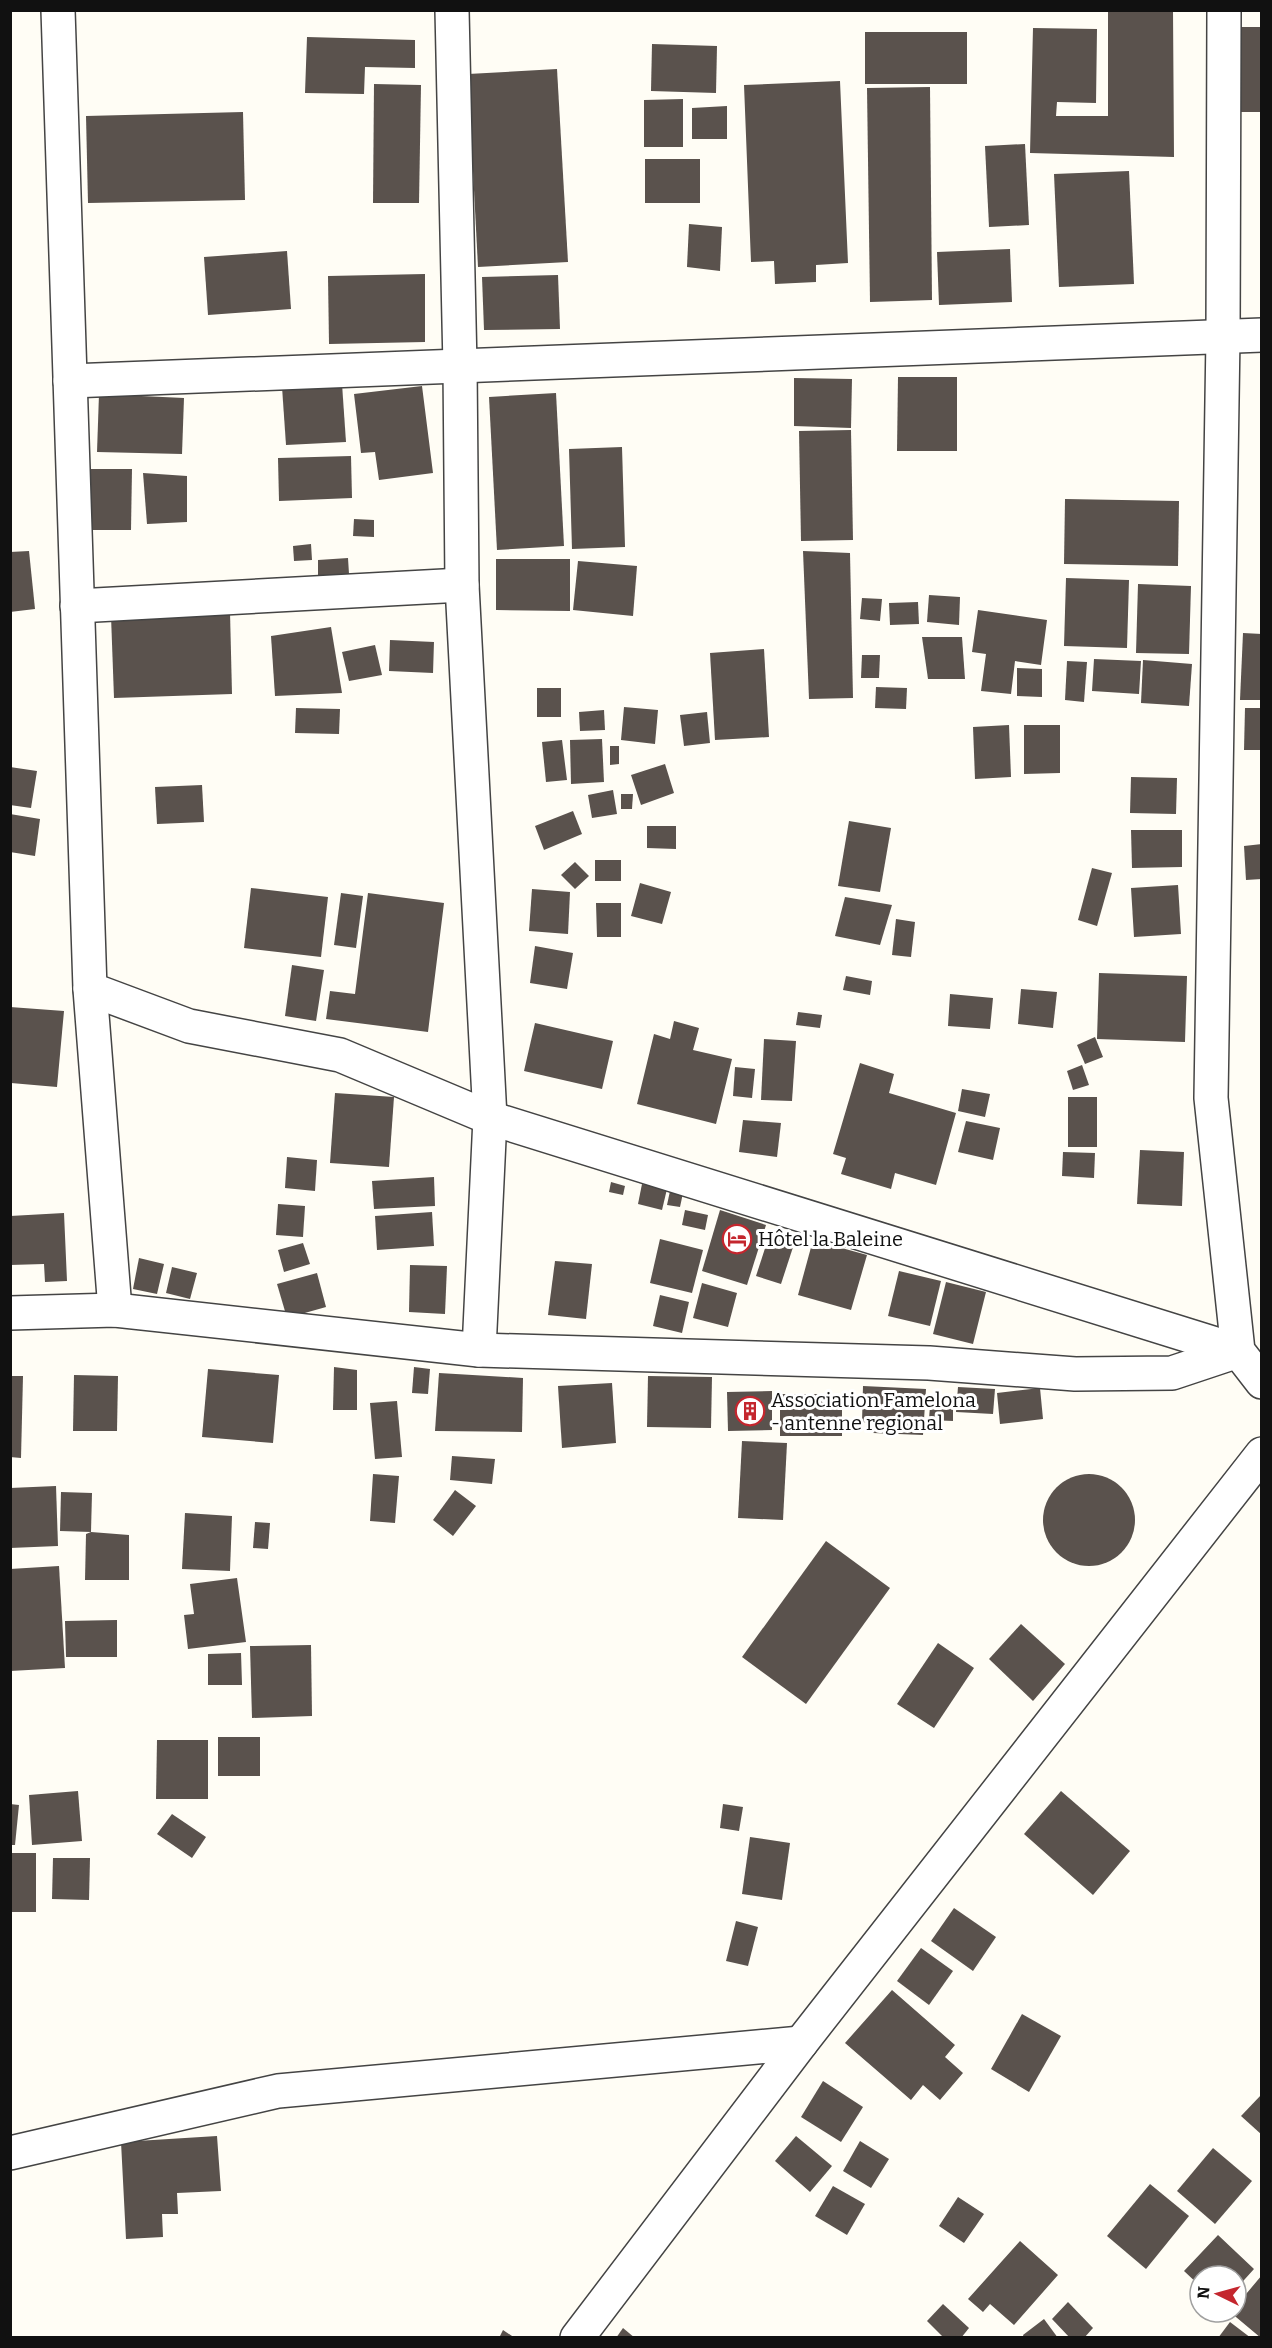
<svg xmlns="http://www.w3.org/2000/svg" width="1272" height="2348" font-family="Bitter,serif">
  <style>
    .building { fill: #5a524d }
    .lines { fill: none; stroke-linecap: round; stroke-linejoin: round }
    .minor-casing { stroke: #444; stroke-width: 36 }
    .minor { stroke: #fff; stroke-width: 33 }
    .labels { text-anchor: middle; stroke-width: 6; stroke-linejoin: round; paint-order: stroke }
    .poi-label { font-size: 20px; fill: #111; stroke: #fff; text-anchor: start }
  </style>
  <rect width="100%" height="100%" fill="#fffdf5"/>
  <g class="building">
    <polygon points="1108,10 1173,10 1174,157 1030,153 1033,28 1097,29 1096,103 1057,102 1056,116 1108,116"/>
    <polygon points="1232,27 1262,27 1262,112 1233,112"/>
    <rect x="865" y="32" width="102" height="52"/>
    <polygon points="307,37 415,40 415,68 365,67 364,94 305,93"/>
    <polygon points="652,44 717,46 716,93 651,91"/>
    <polygon points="557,69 568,262 478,267 468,74"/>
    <polygon points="840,81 848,263 816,265 816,282 775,284 774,261 751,262 744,85"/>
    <polygon points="374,84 421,85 419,203 373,203"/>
    <polygon points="930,87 932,300 870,302 867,88"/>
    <polygon points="683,99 683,147 644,147 644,100"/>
    <polygon points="727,106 727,139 692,139 692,108"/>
    <polygon points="243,112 245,200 88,203 86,116"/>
    <polygon points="1025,144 1029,225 989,227 985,146"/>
    <rect x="645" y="159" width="55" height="44"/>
    <polygon points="1129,171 1134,284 1059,287 1054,174"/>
    <polygon points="689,224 722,227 720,271 687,267"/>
    <polygon points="1010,249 1012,302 939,305 937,252"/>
    <polygon points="287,251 291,309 208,315 204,257"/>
    <polygon points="425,274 425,342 329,344 328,276"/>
    <polygon points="558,275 560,329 484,330 482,277"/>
    <polygon points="898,377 957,377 957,451 897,451"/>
    <polygon points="794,378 852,379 851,428 794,426"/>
    <polygon points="342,384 346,442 286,445 282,387"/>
    <polygon points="422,386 433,473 379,480 375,452 361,453 354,394"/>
    <polygon points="556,393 564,546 497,550 489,397"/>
    <polygon points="99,394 184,398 182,454 97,452"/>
    <polygon points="851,430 853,540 801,541 799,431"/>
    <polygon points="622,447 625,547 572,549 569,449"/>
    <polygon points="351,456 352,498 279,501 278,458"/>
    <polygon points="87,469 132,469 131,530 86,530"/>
    <polygon points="143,473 187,476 187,522 147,524"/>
    <polygon points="1065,499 1179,501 1178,566 1064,564"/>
    <polygon points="354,519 374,520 374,537 353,536"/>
    <polygon points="311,544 312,560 294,561 293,546"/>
    <polygon points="29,551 35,609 10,612 10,552"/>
    <polygon points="803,551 850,553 853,698 809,699"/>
    <polygon points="348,558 349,574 318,576 318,560"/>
    <polygon points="496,559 570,559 570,611 496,610"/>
    <polygon points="578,561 637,566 633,616 573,610"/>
    <polygon points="1066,578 1129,580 1127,648 1064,646"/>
    <polygon points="1138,584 1191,586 1189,654 1136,653"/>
    <polygon points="929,595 960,597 959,625 927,622"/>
    <polygon points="862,598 882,599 880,621 860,619"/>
    <polygon points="918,602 919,624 890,625 889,603"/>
    <polygon points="978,610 1047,620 1041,665 1015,661 1011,694 981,691 986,654 972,652"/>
    <polygon points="230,612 232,694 114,698 111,616"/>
    <polygon points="331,627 342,693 275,696 271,636"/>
    <polygon points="1243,633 1262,634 1262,700 1240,700"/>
    <polygon points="922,637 962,637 965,679 928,679"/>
    <polygon points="390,640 434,642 433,673 389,671"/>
    <polygon points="375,645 382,675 349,681 342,652"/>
    <polygon points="764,649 769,737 715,740 710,653"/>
    <polygon points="862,655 880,655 879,678 861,678"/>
    <polygon points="1094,659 1141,661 1139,694 1092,691"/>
    <polygon points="1143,660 1192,664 1189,706 1141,703"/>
    <polygon points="1067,661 1087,662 1084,702 1065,700"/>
    <polygon points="1017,668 1042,669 1042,697 1017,696"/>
    <polygon points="876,687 907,688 906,709 875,708"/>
    <rect x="537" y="688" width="24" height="29"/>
    <polygon points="624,707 658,710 655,744 621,740"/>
    <polygon points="296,708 340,709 339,734 295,733"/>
    <polygon points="1245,708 1262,708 1262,750 1244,750"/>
    <polygon points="604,710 605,730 580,731 579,712"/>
    <polygon points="707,712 710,743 684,746 680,715"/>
    <polygon points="1009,725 1011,777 975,779 973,727"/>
    <polygon points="1024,725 1060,725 1060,773 1024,774"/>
    <polygon points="602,739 604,782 571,784 570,740"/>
    <polygon points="562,740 567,780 546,782 542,742"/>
    <polygon points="610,746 619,746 619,764 610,765"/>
    <polygon points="665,764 674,793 641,805 631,775"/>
    <polygon points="10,767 37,771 31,808 10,805"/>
    <polygon points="1131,777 1177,778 1176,814 1130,813"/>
    <polygon points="202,785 204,822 157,824 155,787"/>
    <polygon points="613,790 617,814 592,818 588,795"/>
    <polygon points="621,794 633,794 632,809 621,809"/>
    <polygon points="573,811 582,834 544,850 535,826"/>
    <polygon points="10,814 40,819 35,856 10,852"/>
    <polygon points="849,821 891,828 880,892 838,886"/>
    <polygon points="647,826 676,826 676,849 647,848"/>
    <polygon points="1131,830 1182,830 1182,867 1132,868"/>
    <polygon points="1262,844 1262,879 1246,880 1244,846"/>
    <rect x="595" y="860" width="26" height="21"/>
    <polygon points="575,862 589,876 575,889 561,875"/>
    <polygon points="1092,868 1112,873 1097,926 1078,920"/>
    <polygon points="640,883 671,892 662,924 631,916"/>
    <polygon points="1178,885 1181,934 1134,937 1131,888"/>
    <polygon points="251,888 328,897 321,957 244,948"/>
    <polygon points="532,889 570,892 568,934 529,931"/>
    <polygon points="341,893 363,896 356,948 334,945"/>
    <polygon points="368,893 444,903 428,1032 326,1019 330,991 355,994"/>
    <polygon points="845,897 892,905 880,945 835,936"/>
    <polygon points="596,903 621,903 621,937 597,937"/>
    <polygon points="896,919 915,922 911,957 892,955"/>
    <polygon points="535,946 573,953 567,989 530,983"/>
    <polygon points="292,965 324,970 316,1021 285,1016"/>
    <polygon points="1099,973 1187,976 1185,1042 1097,1039"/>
    <polygon points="846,976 872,981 870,995 843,990"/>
    <polygon points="1021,989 1057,992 1053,1028 1018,1024"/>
    <polygon points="950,994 993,998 990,1029 948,1026"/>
    <polygon points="10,1007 64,1011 57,1087 11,1083"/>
    <polygon points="798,1012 822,1015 820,1028 796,1025"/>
    <polygon points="674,1021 699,1028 693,1050 732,1059 716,1124 637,1104 654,1034 670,1039"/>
    <polygon points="535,1023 613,1041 602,1089 524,1071"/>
    <polygon points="1095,1037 1103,1057 1085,1064 1077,1045"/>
    <polygon points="764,1039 796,1041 792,1101 761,1100"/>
    <polygon points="860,1063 894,1074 889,1093 956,1113 936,1185 895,1173 891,1189 841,1174 846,1158 833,1154"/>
    <polygon points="1082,1065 1089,1085 1073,1090 1067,1071"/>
    <polygon points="735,1067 755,1069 752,1098 733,1096"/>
    <polygon points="962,1089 990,1094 985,1117 958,1111"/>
    <polygon points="335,1093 394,1097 389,1167 330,1163"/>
    <rect x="1068" y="1097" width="29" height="50"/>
    <polygon points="743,1120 781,1123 777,1157 739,1152"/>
    <polygon points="966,1121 1000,1128 993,1160 958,1152"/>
    <polygon points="1140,1150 1184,1152 1182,1206 1137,1204"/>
    <polygon points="1063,1152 1095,1153 1094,1178 1062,1176"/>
    <polygon points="287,1157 317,1160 315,1191 285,1188"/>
    <polygon points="434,1177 435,1206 374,1209 372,1181"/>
    <polygon points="611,1182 625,1186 623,1195 609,1192"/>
    <polygon points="642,1184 667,1189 662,1210 638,1204"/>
    <polygon points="670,1191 683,1193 680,1207 667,1205"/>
    <polygon points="278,1204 305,1206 303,1237 276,1235"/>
    <polygon points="685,1210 708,1215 705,1230 682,1225"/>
    <polygon points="720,1210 766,1225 747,1285 702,1271"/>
    <polygon points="432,1212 434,1246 377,1250 375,1216"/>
    <polygon points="64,1213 67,1281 45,1282 44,1264 10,1265 10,1216"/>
    <polygon points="771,1230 796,1238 781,1284 756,1276"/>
    <polygon points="660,1239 703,1250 692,1293 650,1283"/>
    <polygon points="813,1240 867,1255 851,1310 798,1295"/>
    <polygon points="303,1243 310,1264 284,1272 278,1250"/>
    <polygon points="139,1258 164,1264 157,1294 133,1289"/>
    <polygon points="555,1261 592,1264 586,1319 548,1315"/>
    <polygon points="410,1265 447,1266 445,1314 409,1312"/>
    <polygon points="172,1267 197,1273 190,1299 166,1293"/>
    <polygon points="899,1271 941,1281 930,1326 888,1316"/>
    <polygon points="317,1273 326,1307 287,1318 277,1284"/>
    <polygon points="946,1282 986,1292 973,1344 933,1334"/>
    <polygon points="702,1283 737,1293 728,1327 693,1318"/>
    <polygon points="660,1295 689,1302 682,1333 653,1326"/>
    <polygon points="334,1367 357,1370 357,1410 333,1410"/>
    <polygon points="414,1367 430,1369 428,1394 412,1393"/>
    <polygon points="208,1369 279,1375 273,1443 202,1437"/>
    <polygon points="439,1373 523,1378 522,1432 435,1431"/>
    <polygon points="74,1375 118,1376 117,1431 73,1431"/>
    <polygon points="10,1376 23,1376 21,1458 10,1457"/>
    <polygon points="648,1376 712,1377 711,1428 647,1427"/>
    <polygon points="612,1383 616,1443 562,1448 558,1386"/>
    <polygon points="863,1386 926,1389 923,1435 873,1433 873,1423 862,1422"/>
    <polygon points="958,1387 995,1389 993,1414 956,1412"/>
    <polygon points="1040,1388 1043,1419 1000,1424 997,1393"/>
    <polygon points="772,1391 772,1430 728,1431 727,1392"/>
    <rect x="780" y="1394" width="62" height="42"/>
    <polygon points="397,1401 402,1457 375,1459 370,1403"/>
    <polygon points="930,1405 953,1406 953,1421 929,1420"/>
    <polygon points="742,1441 787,1443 783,1520 738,1518"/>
    <polygon points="452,1456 495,1459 492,1484 450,1480"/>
    <polygon points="373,1474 399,1476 395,1523 370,1521"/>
    <circle cx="1089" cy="1520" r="46"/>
    <polygon points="56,1486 58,1546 10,1548 10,1488"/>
    <polygon points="455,1490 476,1506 453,1536 433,1520"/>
    <polygon points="61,1492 92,1493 91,1532 60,1531"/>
    <polygon points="185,1513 232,1516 230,1571 182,1569"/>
    <polygon points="255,1522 270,1523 268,1549 253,1548"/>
    <polygon points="91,1532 129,1535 129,1580 85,1580 86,1534"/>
    <polygon points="826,1541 890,1588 806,1704 742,1657"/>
    <polygon points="59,1566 65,1668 10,1671 10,1569"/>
    <polygon points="237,1578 246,1642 188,1649 184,1615 194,1614 190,1584"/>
    <polygon points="117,1620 117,1657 66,1657 65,1621"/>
    <polygon points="1021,1624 1065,1664 1033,1701 989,1659"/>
    <polygon points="938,1643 974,1668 934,1728 897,1704"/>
    <polygon points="311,1645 312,1716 252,1718 250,1646"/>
    <polygon points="241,1653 242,1685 208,1685 208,1654"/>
    <rect x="218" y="1737" width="42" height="39"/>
    <polygon points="157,1740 208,1740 208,1799 156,1799"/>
    <polygon points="78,1791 82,1841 32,1845 29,1795"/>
    <polygon points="1061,1791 1130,1851 1093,1895 1024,1834"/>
    <polygon points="10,1804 19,1805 15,1845 10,1845"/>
    <polygon points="723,1804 743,1807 739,1831 720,1828"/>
    <polygon points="172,1814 206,1837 192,1858 157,1834"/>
    <polygon points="750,1837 790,1843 782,1900 742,1894"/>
    <rect x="10" y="1853" width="26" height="59"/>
    <polygon points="53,1858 90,1858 89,1900 52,1899"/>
    <polygon points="954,1908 996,1937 973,1971 931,1941"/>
    <polygon points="736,1921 758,1927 748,1966 726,1961"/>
    <polygon points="921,1948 953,1971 929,2005 897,1981"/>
    <polygon points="892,1990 955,2045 945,2057 963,2073 940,2100 923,2085 911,2100 845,2043"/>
    <polygon points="1022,2014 1061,2036 1029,2092 991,2069"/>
    <polygon points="823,2081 863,2107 841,2142 801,2117"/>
    <polygon points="1262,2094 1262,2135 1241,2116"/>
    <polygon points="217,2136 221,2191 177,2193 178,2214 162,2214 163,2237 126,2239 121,2142"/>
    <polygon points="796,2136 832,2166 810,2192 775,2161"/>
    <polygon points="860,2141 889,2159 871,2188 843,2171"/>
    <polygon points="1213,2148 1252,2181 1215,2224 1177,2191"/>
    <polygon points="1150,2184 1189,2216 1146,2269 1107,2236"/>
    <polygon points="833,2186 865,2204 847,2235 815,2216"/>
    <polygon points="958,2197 984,2214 964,2243 939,2226"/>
    <polygon points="1218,2235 1254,2269 1236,2289 1236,2276 1200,2276 1200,2286 1184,2271"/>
    <polygon points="1020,2241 1058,2275 1014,2325 990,2304 983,2312 968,2299"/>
    <polygon points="1262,2275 1262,2338 1261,2338 1230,2312 1236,2312 1236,2306"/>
    <polygon points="1068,2302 1093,2328 1084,2338 1070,2338 1052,2319"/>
    <polygon points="943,2304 969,2328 961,2338 944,2338 927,2321"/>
    <polygon points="1044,2319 1058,2338 1024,2338 1023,2335"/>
    <polygon points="1230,2322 1251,2338 1218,2338"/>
    <polygon points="623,2328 635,2338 616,2338"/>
    <polygon points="503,2330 515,2338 499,2338"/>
  </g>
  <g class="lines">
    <g class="minor-casing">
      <g id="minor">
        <polyline points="58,10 90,989 189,1026 340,1055 490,1118 1238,1351"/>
        <polyline points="452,10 460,366 462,585 490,1118 479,1350"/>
        <polyline points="1224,10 1223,337 1211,1098 1238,1351 1262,1382"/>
        <polyline points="70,381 1262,335"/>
        <polyline points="77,606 462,585"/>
        <polyline points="90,989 115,1310"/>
        <polyline points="10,1313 115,1310 479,1350 929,1363 1075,1374 1172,1373 1238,1351"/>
        <polyline points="10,2153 278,2091 801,2043"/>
        <polyline points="577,2338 801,2043 1262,1454"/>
      </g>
    </g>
    <use href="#minor" class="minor"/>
  </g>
  <defs>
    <g id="hotel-ring" transform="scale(1.5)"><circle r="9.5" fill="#fff" stroke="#c4262e" stroke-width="1.5"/><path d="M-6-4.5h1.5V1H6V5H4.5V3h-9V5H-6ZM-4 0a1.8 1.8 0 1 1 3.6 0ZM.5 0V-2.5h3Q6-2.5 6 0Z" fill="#c4262e"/></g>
    <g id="building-ring" transform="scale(1.5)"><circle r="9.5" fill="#fff" stroke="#c4262e" stroke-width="1.5"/><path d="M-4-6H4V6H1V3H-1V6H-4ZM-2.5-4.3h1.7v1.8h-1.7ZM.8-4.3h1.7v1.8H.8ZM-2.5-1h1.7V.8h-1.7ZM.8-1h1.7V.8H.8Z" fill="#c4262e"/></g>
  </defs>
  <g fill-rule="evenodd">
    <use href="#hotel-ring" x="737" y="1239"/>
    <use href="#building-ring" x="750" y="1411"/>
  </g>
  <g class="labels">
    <g class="poi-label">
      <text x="758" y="1246">Hôtel la Baleine</text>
      <text x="771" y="1407">Association Famelona<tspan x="771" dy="23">- antenne regional</tspan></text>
    </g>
  </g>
  <rect width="1272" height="2348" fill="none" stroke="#111111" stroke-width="24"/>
  <g transform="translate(1218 2294) rotate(275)"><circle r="28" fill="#ffffff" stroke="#a0a0a0" stroke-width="1.5"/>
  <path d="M0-4.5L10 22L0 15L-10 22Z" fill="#c4262e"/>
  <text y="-9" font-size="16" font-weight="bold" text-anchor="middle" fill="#111111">N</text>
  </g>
</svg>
